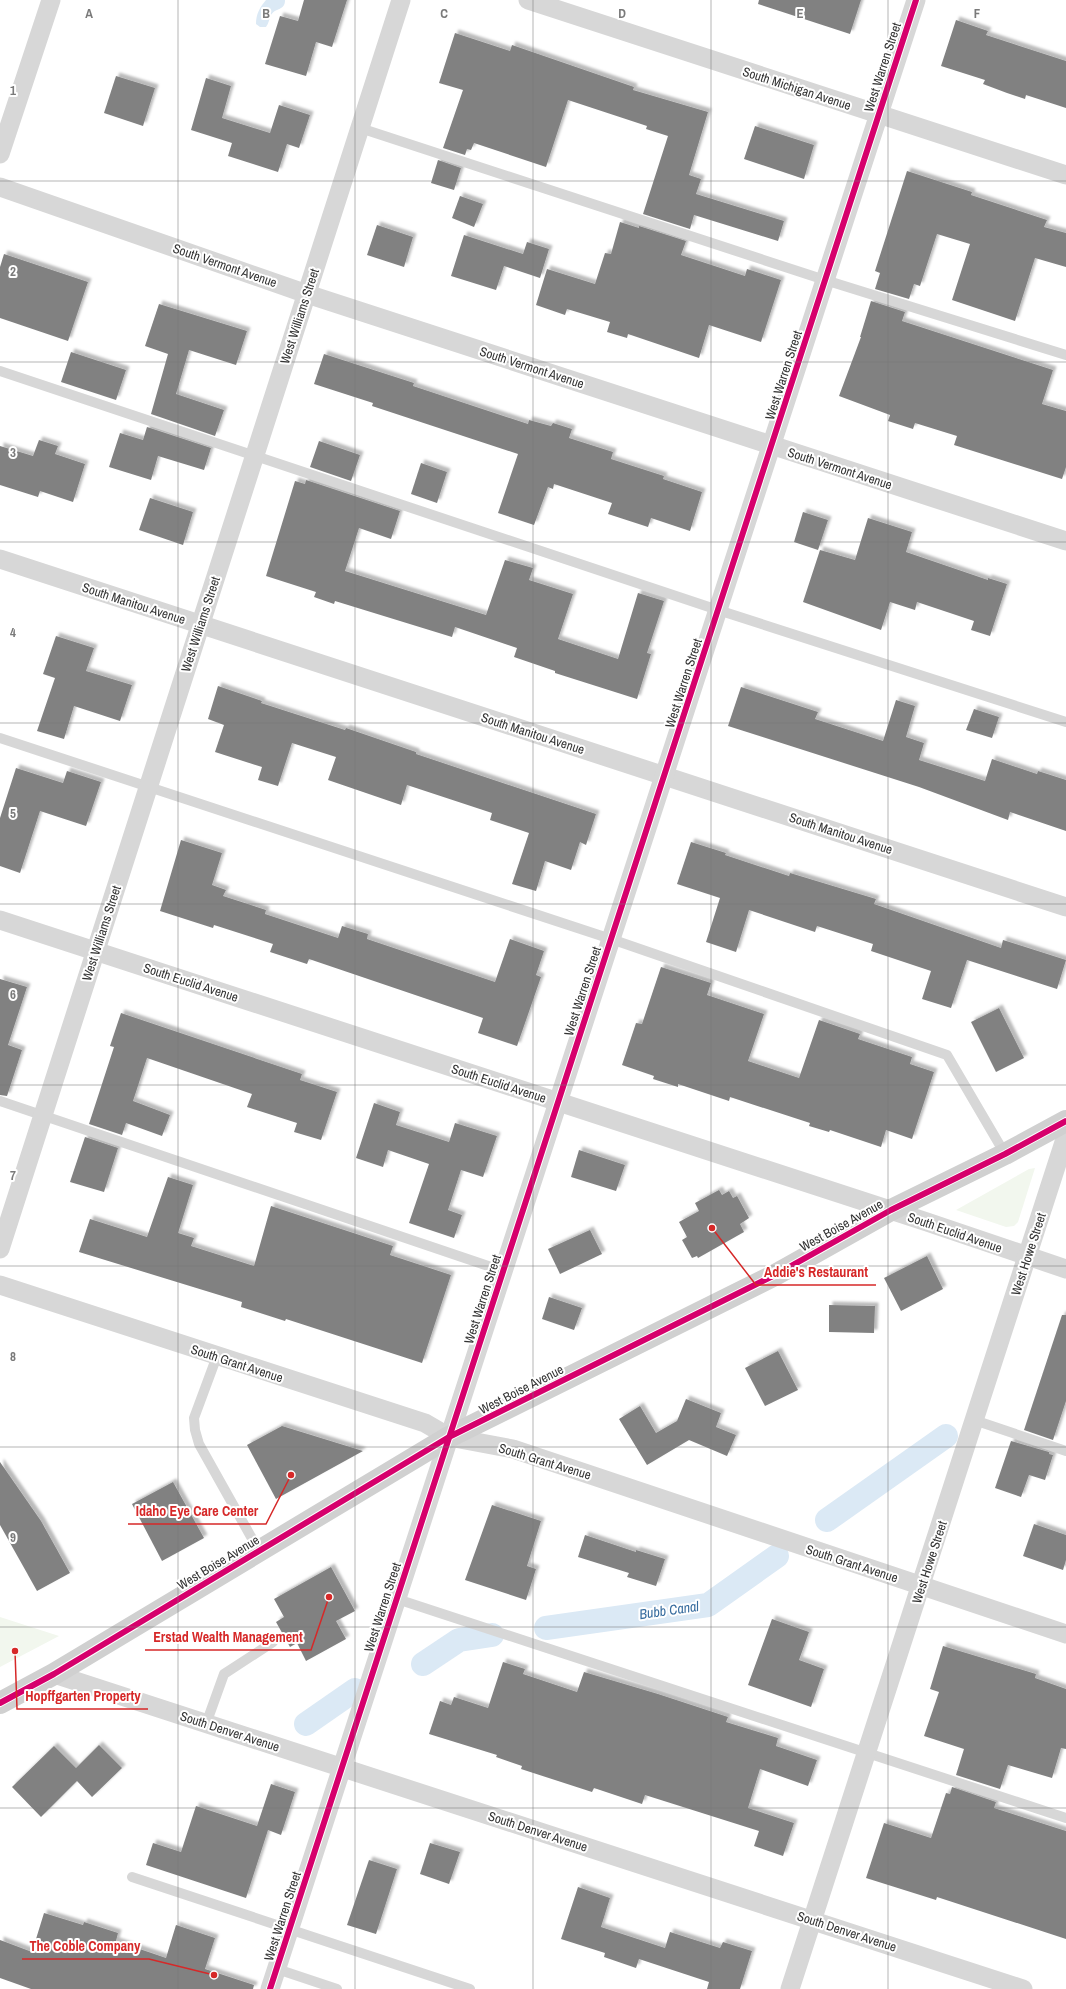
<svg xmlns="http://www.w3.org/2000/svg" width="1066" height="1989" font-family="'Archivo Narrow',sans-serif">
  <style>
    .green { fill: #f2f7ee }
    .water { fill: #dbe9f5 }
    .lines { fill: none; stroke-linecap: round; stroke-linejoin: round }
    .canal { stroke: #dbe9f5; stroke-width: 24 }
    .building { fill: #818181; filter: url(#shadow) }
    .lane { stroke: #d7d7d7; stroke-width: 10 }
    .street { stroke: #d7d7d7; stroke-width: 19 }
    .secondary { stroke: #d0d0d0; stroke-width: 22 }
    .cycleway-casing { stroke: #fff; stroke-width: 8 }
    .cycleway { stroke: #d6006c; stroke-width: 6 }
    .grid { fill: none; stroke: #7a7a7a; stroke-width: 1; stroke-opacity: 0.55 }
    .labels { text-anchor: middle; stroke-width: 4; stroke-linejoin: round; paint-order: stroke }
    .street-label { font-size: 13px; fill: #333; stroke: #fff }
    .water-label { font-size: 14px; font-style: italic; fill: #376c9e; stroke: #fff }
    .grid-label { font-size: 13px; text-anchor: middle; font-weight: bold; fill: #7a7a7a; stroke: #fff; stroke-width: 4; stroke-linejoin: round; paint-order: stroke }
    .leader { fill: none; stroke: #d62828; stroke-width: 1.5 }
    .callout-dot { fill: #d62828; stroke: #fff; stroke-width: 1.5 }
    .callout-label { font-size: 14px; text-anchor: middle; font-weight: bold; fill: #d62828; stroke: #fff; stroke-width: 4; stroke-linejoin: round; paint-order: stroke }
  </style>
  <defs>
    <filter id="shadow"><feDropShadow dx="3.5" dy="-3.5" stdDeviation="1" flood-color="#0004"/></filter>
  </defs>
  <rect width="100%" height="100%" fill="#fff"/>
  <g class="green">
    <polygon points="1035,1168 1018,1222 1014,1226 1006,1227 956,1210 1029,1169"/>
    <polygon points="0,1617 59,1636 0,1667"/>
  </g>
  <path class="water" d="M266 0H285C285 11 276 7 271 15 269 19 269 23 266 27H260L256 24C256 14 260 7 266 0Z"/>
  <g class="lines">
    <g class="canal">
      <polyline points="827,1520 946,1436"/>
      <polyline points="546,1628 708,1605 777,1556"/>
      <polyline points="423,1664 459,1640 492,1635"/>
      <polyline points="306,1724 355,1690"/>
    </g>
  </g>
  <g class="building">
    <polygon points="304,0 347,0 332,47 316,42 306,76 265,64 280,16 298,21"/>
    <polygon points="759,0 861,0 850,34 758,4"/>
    <polygon points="956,20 988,31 986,35 1066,61 1066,108 1026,95 1025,99 1007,93 983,84 985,80 941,66"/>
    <polygon points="455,33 510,51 512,45 634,87 633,90 708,112 689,175 701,179 696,194 784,221 778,241 694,215 690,229 643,214 668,136 646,129 647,126 568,100 546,167 474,143 471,150 467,149 465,155 443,148 463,90 439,83"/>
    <polygon points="116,76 155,88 143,126 104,113"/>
    <polygon points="206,78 231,86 222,118 270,133 279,105 310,115 299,148 287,144 278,172 228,156 232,143 191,130"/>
    <polygon points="755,126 814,145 804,179 744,159"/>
    <polygon points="438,160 461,168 454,190 431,183"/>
    <polygon points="907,171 972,192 971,195 1047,220 1044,227 1066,233 1066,267 1035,258 1015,321 952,300 970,244 937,234 920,286 914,284 909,299 875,289 880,273 875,271"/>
    <polygon points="460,196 483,204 474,227 452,218"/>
    <polygon points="620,222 639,228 639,226 686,241 681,255 745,276 747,269 781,280 761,342 709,325 699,358 628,334 627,338 607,332 610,322 567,309 565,315 536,305 547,269 595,284 605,253 611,254"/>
    <polygon points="377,225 413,237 404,267 367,255"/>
    <polygon points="464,235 523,254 527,242 549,249 540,278 504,266 496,290 451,276"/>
    <polygon points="4,254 88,282 68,341 0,318 0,267"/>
    <polygon points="871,301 905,312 902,321 1053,370 1042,404 1066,411 1066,467 1062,479 954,445 957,436 915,423 913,429 888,421 890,415 839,396 861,337 860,337"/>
    <polygon points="159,304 247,331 236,365 189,350 176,394 224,410 215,436 151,414 168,354 145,346"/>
    <polygon points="71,352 126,370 116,400 61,382"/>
    <polygon points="324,354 414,383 413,386 528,424 529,420 551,426 553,423 572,429 569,438 613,452 611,459 664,476 663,479 702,492 690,531 651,518 648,527 608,514 612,503 554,484 553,489 548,487 534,525 498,513 518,454 372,406 373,403 314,384"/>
    <polygon points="147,427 211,448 204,470 158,456 151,480 109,467 120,433 143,440"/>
    <polygon points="39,440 58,446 55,454 85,464 73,502 40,491 38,497 0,485 0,446 33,456"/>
    <polygon points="319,441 360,455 351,481 310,467"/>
    <polygon points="421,463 447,472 437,503 411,494"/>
    <polygon points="306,480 400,511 391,539 359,528 345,571 486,615 505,560 533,568 529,580 573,594 558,639 618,659 638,593 664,601 647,653 651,654 637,699 555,673 555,671 514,657 517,648 455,627 452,637 335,601 334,604 314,597 316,592 266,576 295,481 305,484"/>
    <polygon points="150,498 193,512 183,545 139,530"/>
    <polygon points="803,512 828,520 818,550 794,542"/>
    <polygon points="868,518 912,532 906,552 988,580 988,578 1007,584 990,636 971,630 974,621 917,602 915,610 890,602 881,630 803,602 820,550 855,560"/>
    <polygon points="56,636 94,648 86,671 132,685 120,721 74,706 64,739 37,731 55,678 43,674"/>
    <polygon points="218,686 262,701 261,703 345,730 346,728 416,752 416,754 596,814 586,845 580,842 571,870 545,861 536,891 512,884 529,833 490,820 492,813 407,785 401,805 328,780 336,757 292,743 278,786 258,780 262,767 215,752 224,725 208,719"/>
    <polygon points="741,687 818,712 815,719 883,741 896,700 915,706 906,737 924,743 919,760 985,781 992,759 1037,774 1038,771 1066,780 1066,831 1010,812 1008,820 919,787 728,726"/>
    <polygon points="974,709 999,717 992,738 966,730"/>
    <polygon points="16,768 63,783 67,771 101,782 86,826 40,811 20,873 0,866 0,818"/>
    <polygon points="181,840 222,853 212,885 226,890 223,896 266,910 265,914 338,938 342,926 368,934 367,939 495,982 510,939 544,951 536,975 541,977 517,1046 478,1033 483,1018 309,959 307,964 270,952 273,944 214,925 213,928 160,911"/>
    <polygon points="691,842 726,853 725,855 789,876 790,873 876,899 874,904 1001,948 1003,940 1066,960 1057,989 967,960 951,1008 922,999 931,971 871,951 873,944 817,926 815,932 749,910 736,952 706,942 720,898 677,884"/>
    <polygon points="661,967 711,983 707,995 764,1014 748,1061 799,1078 819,1020 860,1034 858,1039 912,1057 910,1064 934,1072 912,1139 886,1130 881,1147 830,1130 829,1132 809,1126 810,1123 730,1097 729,1101 678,1084 678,1087 653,1079 654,1076 622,1065 636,1023 642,1024"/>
    <polygon points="0,979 27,987 8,1045 22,1050 7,1096 0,1095"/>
    <polygon points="999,1008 1024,1058 996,1072 971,1022"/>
    <polygon points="121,1013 302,1074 300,1080 337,1092 321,1140 294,1132 297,1123 247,1107 252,1094 147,1058 133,1101 170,1115 162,1136 126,1123 122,1135 89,1124 114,1047 110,1046"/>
    <polygon points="374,1103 400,1112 396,1125 449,1142 455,1123 497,1136 483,1177 461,1170 448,1210 462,1215 454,1238 409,1223 429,1164 388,1150 383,1167 356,1158"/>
    <polygon points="85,1137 118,1148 104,1192 70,1182"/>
    <polygon points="579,1150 625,1165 616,1191 571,1177"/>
    <polygon points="168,1177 193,1185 178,1233 194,1238 191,1246 254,1266 271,1206 393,1246 390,1255 451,1275 422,1363 286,1319 285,1321 241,1307 242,1302 79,1252 90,1219 147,1237"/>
    <polygon points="719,1190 722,1195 729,1191 733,1198 737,1196 749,1218 740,1224 744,1232 698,1258 697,1256 692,1258 682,1240 687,1237 679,1222 699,1211 695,1203"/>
    <polygon points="590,1230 602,1254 560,1274 548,1249"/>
    <polygon points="927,1256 943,1289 901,1311 884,1278"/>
    <polygon points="549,1297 582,1308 574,1330 542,1319"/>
    <polygon points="829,1305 875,1306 874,1333 829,1332"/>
    <polygon points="1062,1315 1066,1315 1066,1401 1053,1440 1024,1430"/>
    <polygon points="778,1351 798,1390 765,1406 745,1368"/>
    <polygon points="686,1399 721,1413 716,1427 736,1435 727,1456 689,1440 647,1465 619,1419 640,1406 656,1433 677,1421"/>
    <polygon points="282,1426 363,1451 276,1499 247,1445"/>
    <polygon points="1011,1441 1049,1452 1049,1454 1053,1455 1045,1480 1029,1475 1021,1497 995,1488"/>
    <polygon points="0,1462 41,1521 70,1573 37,1591 0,1525"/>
    <polygon points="173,1482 204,1538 162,1561 132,1504"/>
    <polygon points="492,1505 541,1521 527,1566 536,1569 526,1600 465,1580"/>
    <polygon points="1034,1524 1066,1535 1066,1560 1063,1570 1023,1556"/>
    <polygon points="585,1535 636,1552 636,1550 665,1559 656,1586 627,1577 629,1573 578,1557"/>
    <polygon points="331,1567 355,1611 336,1621 346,1639 306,1661 297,1643 290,1647 276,1622 284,1617 274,1599"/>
    <polygon points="772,1619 809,1632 799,1660 824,1669 811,1707 748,1685"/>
    <polygon points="943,1646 1036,1674 1035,1678 1066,1689 1066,1749 1061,1748 1052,1778 1008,1765 1000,1789 956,1775 964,1749 924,1736 939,1692 930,1689"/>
    <polygon points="503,1662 525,1669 523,1674 577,1692 584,1672 658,1694 728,1717 726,1722 778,1738 776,1746 817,1760 808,1786 760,1769 748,1808 794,1823 783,1856 754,1846 759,1831 645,1795 642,1804 594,1788 592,1792 521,1769 522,1766 496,1757 497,1755 429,1734 440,1701 451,1705 454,1697 488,1708"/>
    <polygon points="99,1745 122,1768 92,1797 77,1781 41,1817 12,1787 54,1746 76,1768"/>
    <polygon points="271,1784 295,1792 281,1835 268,1830 246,1898 146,1865 153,1843 181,1852 196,1806 257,1826"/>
    <polygon points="952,1787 996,1802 994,1808 1066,1831 1066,1939 937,1897 936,1900 866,1878 884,1823 931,1838 946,1793 950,1794"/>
    <polygon points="430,1843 460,1852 449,1884 420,1874"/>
    <polygon points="369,1860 397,1869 376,1934 347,1925"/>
    <polygon points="578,1887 610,1898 601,1927 665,1948 670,1932 720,1948 723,1942 752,1951 740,1989 707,1989 709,1982 639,1959 636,1968 604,1957 605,1953 561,1939"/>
    <polygon points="44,1913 83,1925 84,1922 118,1933 116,1941 166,1958 176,1925 215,1938 205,1969 254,1985 253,1989 31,1989 0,1978 0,1940 32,1952"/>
  </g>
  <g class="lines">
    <g class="lane">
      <polyline points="360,128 825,280 1066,355"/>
      <polyline points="0,371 718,610 1066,722"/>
      <polyline points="0,738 611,939 947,1055 1005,1154"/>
      <polyline points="0,1101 503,1271"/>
      <polyline points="217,1356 194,1418 195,1430 199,1444 259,1551"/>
      <polyline points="974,1420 1066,1451"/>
      <polyline points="397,1599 1066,1818"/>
      <polyline points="206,1724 224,1674 273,1642"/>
      <polyline points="132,1877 470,1989"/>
      <polyline points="277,1969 337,1989"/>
    </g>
    <g class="street">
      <polyline points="528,0 1066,175"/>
      <polyline points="0,154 51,0"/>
      <polyline points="0,187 307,294 1066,541"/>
      <polyline points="0,559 1066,907"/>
      <polyline points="0,920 927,1222 1066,1269"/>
      <polyline points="0,1249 401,0"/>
      <polyline points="0,1285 425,1423 449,1437 513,1449 1066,1634"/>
      <polyline points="54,1674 1023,1989"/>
      <polyline points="270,1989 916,0"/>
      <polyline points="790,1989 1066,1136"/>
    </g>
    <polyline class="secondary" points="0,1703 54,1674 449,1437 775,1275 891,1210 1005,1154 1066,1121"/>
    <g class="cycleway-casing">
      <g id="cycleway">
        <polyline points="0,1703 54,1674 449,1437 775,1275 891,1210 1005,1154 1066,1121"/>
        <polyline points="270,1989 916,0"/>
      </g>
    </g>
    <use href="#cycleway" class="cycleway"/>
  </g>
  <path class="grid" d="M178 0V1989M355 0V1989M533 0V1989M711 0V1989M888 0V1989M0 181H1066M0 362H1066M0 542H1066M0 723H1066M0 904H1066M0 1085H1066M0 1266H1066M0 1447H1066M0 1627H1066M0 1808H1066"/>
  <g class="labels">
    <g class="street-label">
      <text transform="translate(882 67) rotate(-72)" y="5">West Warren Street</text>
      <text transform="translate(797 88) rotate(18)" y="5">South Michigan Avenue</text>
      <text transform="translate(225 265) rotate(19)" y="5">South Vermont Avenue</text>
      <text transform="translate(299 316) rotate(-72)" y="5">West Williams Street</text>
      <text transform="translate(532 367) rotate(18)" y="5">South Vermont Avenue</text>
      <text transform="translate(783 375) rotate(-72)" y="5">West Warren Street</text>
      <text transform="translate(840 468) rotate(18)" y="5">South Vermont Avenue</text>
      <text transform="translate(134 603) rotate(18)" y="5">South Manitou Avenue</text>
      <text transform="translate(200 624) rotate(-72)" y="5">West Williams Street</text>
      <text transform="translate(683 683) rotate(-72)" y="5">West Warren Street</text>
      <text transform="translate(533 733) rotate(18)" y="5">South Manitou Avenue</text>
      <text transform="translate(841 833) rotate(18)" y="5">South Manitou Avenue</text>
      <text transform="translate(101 933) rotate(-72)" y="5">West Williams Street</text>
      <text transform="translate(191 982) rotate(18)" y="5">South Euclid Avenue</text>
      <text transform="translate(582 991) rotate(-72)" y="5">West Warren Street</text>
      <text transform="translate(499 1083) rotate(18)" y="5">South Euclid Avenue</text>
      <text transform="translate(841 1225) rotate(-29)" y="5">West Boise Avenue</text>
      <text transform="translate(955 1232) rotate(19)" y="5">South Euclid Avenue</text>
      <text transform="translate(1028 1254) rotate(-72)" y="5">West Howe Street</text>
      <text transform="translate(482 1299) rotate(-72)" y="5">West Warren Street</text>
      <text transform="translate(237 1363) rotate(18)" y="5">South Grant Avenue</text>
      <text transform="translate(521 1389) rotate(-27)" y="5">West Boise Avenue</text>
      <text transform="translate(545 1461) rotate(17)" y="5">South Grant Avenue</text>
      <text transform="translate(218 1562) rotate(-31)" y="5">West Boise Avenue</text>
      <text transform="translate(929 1562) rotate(-72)" y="5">West Howe Street</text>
      <text transform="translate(852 1563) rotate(18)" y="5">South Grant Avenue</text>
      <text transform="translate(382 1607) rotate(-72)" y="5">West Warren Street</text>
      <text transform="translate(230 1731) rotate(18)" y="5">South Denver Avenue</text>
      <text transform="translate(538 1831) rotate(18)" y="5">South Denver Avenue</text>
      <text transform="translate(282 1916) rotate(-72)" y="5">West Warren Street</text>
      <text transform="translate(847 1931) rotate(18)" y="5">South Denver Avenue</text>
    </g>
    <g class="water-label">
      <text transform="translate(669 1610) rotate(-8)" y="5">Bubb Canal</text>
    </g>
  </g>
  <g class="grid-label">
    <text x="89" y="18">A</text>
    <text x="266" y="18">B</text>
    <text x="444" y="18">C</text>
    <text x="622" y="18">D</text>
    <text x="800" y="18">E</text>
    <text x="977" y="18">F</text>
    <text x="13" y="95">1</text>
    <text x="13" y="276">2</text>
    <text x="13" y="457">3</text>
    <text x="13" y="637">4</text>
    <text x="13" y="818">5</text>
    <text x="13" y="999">6</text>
    <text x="13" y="1180">7</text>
    <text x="13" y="1361">8</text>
    <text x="13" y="1542">9</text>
  </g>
  <path class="leader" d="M712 1228L756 1285H876M291 1475L266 1524H128M329 1597L311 1650H145M15 1651L17 1709H148M214 1975L149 1959H22"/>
  <g class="callout-dot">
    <circle cx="712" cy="1228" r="4"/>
    <circle cx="291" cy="1475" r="4"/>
    <circle cx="329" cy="1597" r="4"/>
    <circle cx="15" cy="1651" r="4"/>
    <circle cx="214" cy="1975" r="4"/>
  </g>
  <g class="callout-label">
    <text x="816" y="1277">Addie's Restaurant</text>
    <text x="197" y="1516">Idaho Eye Care Center</text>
    <text x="228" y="1642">Erstad Wealth Management</text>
    <text x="83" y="1701">Hopffgarten Property</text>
    <text x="85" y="1951">The Coble Company</text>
  </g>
</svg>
